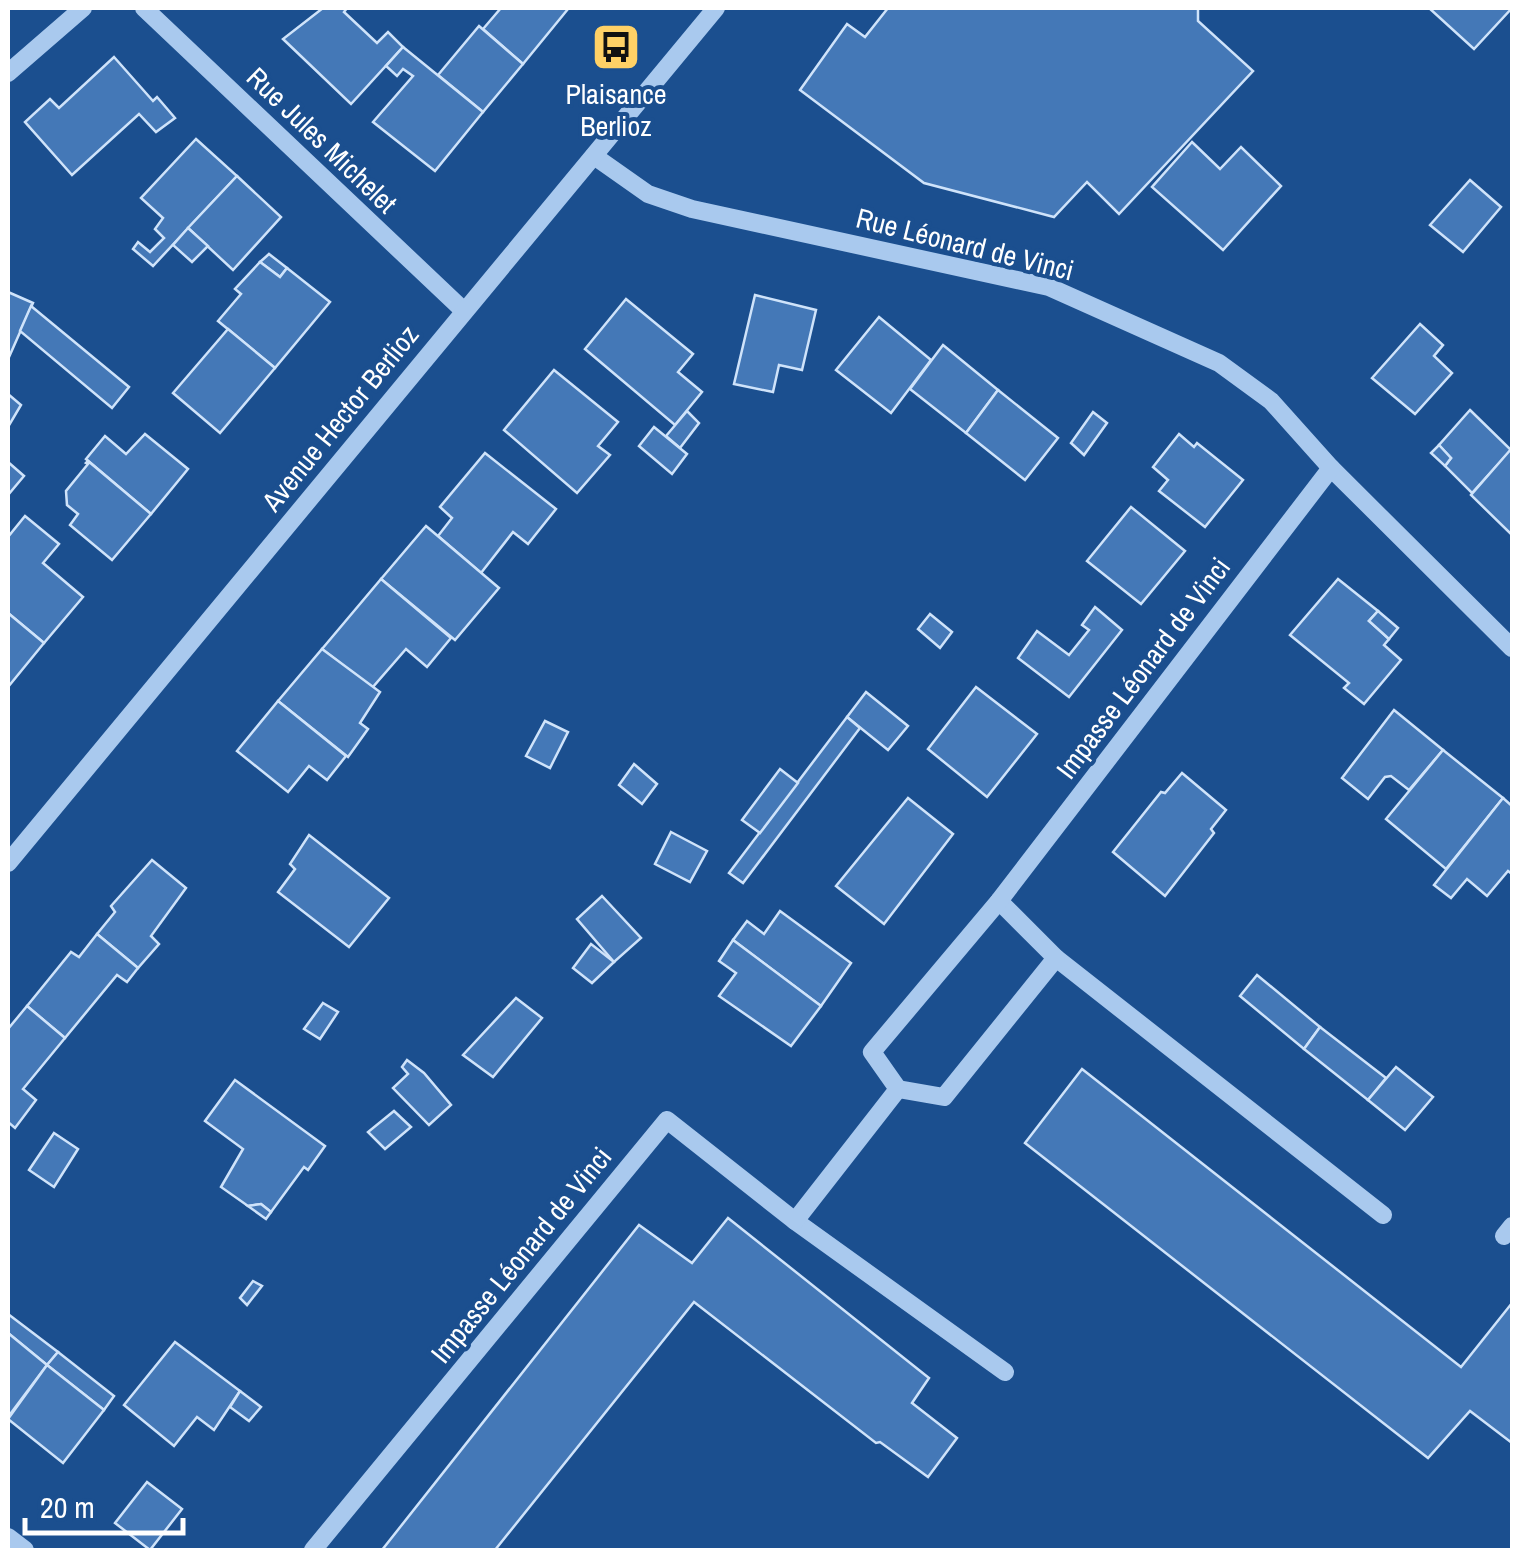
<svg xmlns="http://www.w3.org/2000/svg" width="1520" height="1558" font-family="'Archivo Narrow',sans-serif">
  <style>
    .building { fill: #4478b7; stroke: #cfe3fa; stroke-width: 2.5 }
    .lines { fill: none; stroke-linecap: round; stroke-linejoin: round }
    .minor { stroke: #a9c9ee; stroke-width: 18 }
    .labels { text-anchor: middle; stroke-width: 8; stroke-linejoin: round; paint-order: stroke }
    .poi-label { font-size: 28px; fill: #fff; stroke: #1b4f8f }
    .street-label { font-size: 28px; fill: #fff; stroke: #1b4f8f }
  </style>
  <rect width="100%" height="100%" fill="#1b4f8f"/>
  <g class="building">
    <polygon points="323,8 347,8 344,12 377,43 388,32 403,47 351,104 283,39"/>
    <polygon points="501,8 566,8 568,9 523,64 483,29"/>
    <polygon points="888,8 1198,8 1198,21 1253,71 1119,214 1087,182 1054,217 924,183 800,90 847,24 865,37"/>
    <polygon points="1429,8 1512,8 1474,49"/>
    <polygon points="479,26 523,64 483,112 438,75"/>
    <polygon points="403,47 483,112 435,171 373,122 413,76 403,69 397,76 386,66"/>
    <polygon points="114,57 153,101 157,97 175,118 156,132 139,114 72,175 25,122 50,99 59,108"/>
    <polygon points="196,139 237,176 153,266 133,249 138,242 150,252 164,238 155,229 163,218 141,198"/>
    <polygon points="1192,142 1220,169 1241,147 1281,186 1223,250 1152,187"/>
    <polygon points="237,176 281,217 233,270 188,228"/>
    <polygon points="1470,180 1501,207 1463,252 1430,225"/>
    <polygon points="188,228 208,246 192,262 173,245"/>
    <polygon points="269,254 287,268 280,277 260,262"/>
    <polygon points="260,262 280,277 287,268 330,302 275,368 218,321 241,294 235,289"/>
    <polygon points="8,292 33,303 9,357 8,356"/>
    <polygon points="755,295 816,310 802,370 779,365 773,392 734,384"/>
    <polygon points="626,299 693,354 678,372 702,392 675,425 585,349"/>
    <polygon points="31,306 129,387 112,408 20,331"/>
    <polygon points="879,317 931,360 891,413 836,370"/>
    <polygon points="1420,324 1443,345 1434,356 1452,373 1415,414 1372,378"/>
    <polygon points="228,329 275,368 220,433 173,393"/>
    <polygon points="943,345 998,390 966,433 910,389"/>
    <polygon points="554,370 618,422 598,446 610,455 577,493 504,430"/>
    <polygon points="998,390 1058,438 1025,480 966,433"/>
    <polygon points="8,394 21,405 8,427"/>
    <polygon points="1470,410 1511,450 1472,493 1445,466 1451,458 1439,445"/>
    <polygon points="687,411 699,423 680,448 666,436"/>
    <polygon points="1093,412 1107,423 1084,455 1071,443"/>
    <polygon points="654,427 687,454 672,474 639,446"/>
    <polygon points="145,434 188,469 151,514 86,459 105,436 126,454"/>
    <polygon points="1179,434 1194,447 1197,443 1243,480 1205,527 1159,491 1168,480 1153,467"/>
    <polygon points="1439,445 1451,458 1445,466 1431,453"/>
    <polygon points="1512,448 1512,535 1471,495"/>
    <polygon points="485,453 556,509 528,544 513,532 481,573 438,536 452,518 440,507"/>
    <polygon points="88,461 151,514 112,560 70,525 78,514 67,505 66,491 88,464 86,463"/>
    <polygon points="8,462 24,476 8,495"/>
    <polygon points="1131,507 1185,551 1141,604 1087,561"/>
    <polygon points="25,516 59,544 43,563 83,597 44,643 8,613 8,537"/>
    <polygon points="426,526 499,588 455,640 381,579"/>
    <polygon points="381,579 451,638 427,667 406,649 372,688 322,649"/>
    <polygon points="1338,579 1378,611 1369,621 1389,639 1384,645 1401,660 1364,704 1344,688 1349,683 1290,635"/>
    <polygon points="1095,607 1122,630 1069,697 1018,658 1037,631 1069,655 1089,630 1082,625"/>
    <polygon points="1378,611 1398,628 1389,639 1369,621"/>
    <polygon points="8,613 44,643 8,687"/>
    <polygon points="930,614 952,632 940,648 918,629"/>
    <polygon points="322,649 380,692 360,723 368,729 348,757 278,701"/>
    <polygon points="976,687 1037,734 987,797 928,749"/>
    <polygon points="866,692 908,726 888,750 847,717"/>
    <polygon points="278,701 346,756 327,780 309,766 288,792 237,751"/>
    <polygon points="1394,710 1443,750 1409,790 1391,776 1385,777 1368,799 1342,778"/>
    <polygon points="847,717 860,728 743,883 729,873"/>
    <polygon points="545,721 568,732 550,768 526,756"/>
    <polygon points="1443,750 1503,798 1446,869 1386,819"/>
    <polygon points="634,764 657,784 642,804 619,785"/>
    <polygon points="780,769 798,783 760,833 742,820"/>
    <polygon points="1182,773 1226,810 1211,829 1214,833 1165,896 1113,852 1161,792 1165,793"/>
    <polygon points="908,798 953,834 884,924 836,886"/>
    <polygon points="1503,798 1512,806 1512,874 1508,871 1487,896 1467,879 1451,898 1434,885"/>
    <polygon points="671,832 707,851 690,882 655,864"/>
    <polygon points="309,835 389,898 349,947 278,892 295,869 290,864"/>
    <polygon points="152,860 186,888 151,936 159,944 138,968 97,934 115,912 111,906"/>
    <polygon points="602,896 641,938 614,962 577,919"/>
    <polygon points="780,911 851,963 821,1006 733,940 747,921 764,934"/>
    <polygon points="97,934 138,968 127,982 117,975 65,1038 27,1006 71,952 79,957"/>
    <polygon points="733,940 821,1006 791,1046 719,996 736,973 719,961"/>
    <polygon points="591,944 614,962 592,983 573,968"/>
    <polygon points="1257,975 1320,1027 1304,1049 1240,996"/>
    <polygon points="516,998 542,1018 493,1077 463,1055"/>
    <polygon points="323,1003 338,1012 320,1039 304,1029"/>
    <polygon points="27,1006 65,1038 23,1089 36,1100 15,1128 8,1122 8,1029"/>
    <polygon points="1320,1027 1386,1078 1368,1100 1304,1049"/>
    <polygon points="407,1060 424,1073 451,1105 429,1125 393,1088 408,1074 402,1067"/>
    <polygon points="1396,1067 1433,1097 1405,1130 1368,1100"/>
    <polygon points="1082,1069 1461,1367 1512,1303 1512,1443 1470,1411 1428,1458 1025,1143"/>
    <polygon points="235,1080 325,1146 308,1170 304,1167 271,1212 261,1204 248,1206 221,1187 243,1149 205,1121"/>
    <polygon points="394,1111 411,1127 385,1149 368,1132"/>
    <polygon points="54,1133 78,1149 54,1187 29,1170"/>
    <polygon points="261,1204 271,1212 266,1219 248,1206"/>
    <polygon points="728,1218 929,1378 912,1403 957,1438 928,1477 880,1442 876,1443 694,1302 495,1550 382,1550 639,1225 692,1263"/>
    <polygon points="253,1281 262,1286 247,1305 240,1298"/>
    <polygon points="8,1314 58,1352 47,1365 8,1333"/>
    <polygon points="8,1333 47,1365 8,1417"/>
    <polygon points="175,1342 240,1391 214,1430 197,1417 174,1446 124,1405"/>
    <polygon points="58,1352 114,1396 104,1410 47,1365"/>
    <polygon points="47,1365 104,1410 63,1463 8,1419"/>
    <polygon points="240,1391 261,1407 249,1421 230,1407"/>
    <polygon points="147,1482 182,1509 150,1550 115,1523"/>
  </g>
  <g class="lines">
    <g class="minor">
      <polyline points="144,8 463,310"/>
      <polyline points="8,73 83,8"/>
      <polyline points="594,156 648,194 692,209 1049,287 1219,363 1271,401 1331,468 1512,648"/>
      <polyline points="8,863 716,8"/>
      <polyline points="1056,958 1383,1215"/>
      <polyline points="898,1089 944,1097 1056,958 999,901"/>
      <polyline points="795,1221 1005,1372"/>
      <polyline points="1504,1236 1512,1226"/>
      <polyline points="8,1537 25,1550"/>
      <polyline points="313,1550 667,1120 795,1221 898,1089 872,1052 999,901 1331,468"/>
    </g>
  </g>
  <defs>
    <g id="bus-square" transform="scale(2.5)"><rect x="-9" y="-9" width="18" height="18" rx="4" fill="#ffd166" stroke="#1b4f8f"/><path d="M-5-6H5V4H4V6H2V4H-2V6H-4V4H-5ZM-3.5-4V0h7V-4ZM-3.5 1.2v1.5H-2V1.2ZM2 1.2v1.5H3.5V1.2Z" fill="#111"/></g>
  </defs>
  <g fill-rule="evenodd">
    <use href="#bus-square" x="616" y="47"/>
  </g>
  <g class="labels">
    <g class="poi-label">
      <text x="616" y="104">Plaisance<tspan x="616" dy="32">Berlioz</tspan></text>
    </g>
    <g class="street-label">
      <text transform="translate(322 140) rotate(44)" y="10">Rue Jules Michelet</text>
      <text transform="translate(965 244) rotate(14)" y="10">Rue Léonard de Vinci</text>
      <text transform="translate(340 418) rotate(-51)" y="10">Avenue Hector Berlioz</text>
      <text transform="translate(1143 668) rotate(-53)" y="10">Impasse Léonard de Vinci</text>
      <text transform="translate(521 1255) rotate(-51)" y="10">Impasse Léonard de Vinci</text>
    </g>
  </g>
  <rect width="1520" height="1558" fill="none" stroke="#ffffff" stroke-width="20"/>
  <path d="M25 1518v15h158v-15" fill="none" stroke="#ffffff" stroke-width="5"/>
  <text x="40" y="1518" font-size="30" fill="#ffffff" stroke="#1b4f8f" stroke-width="8" paint-order="stroke">20 m</text>
</svg>
